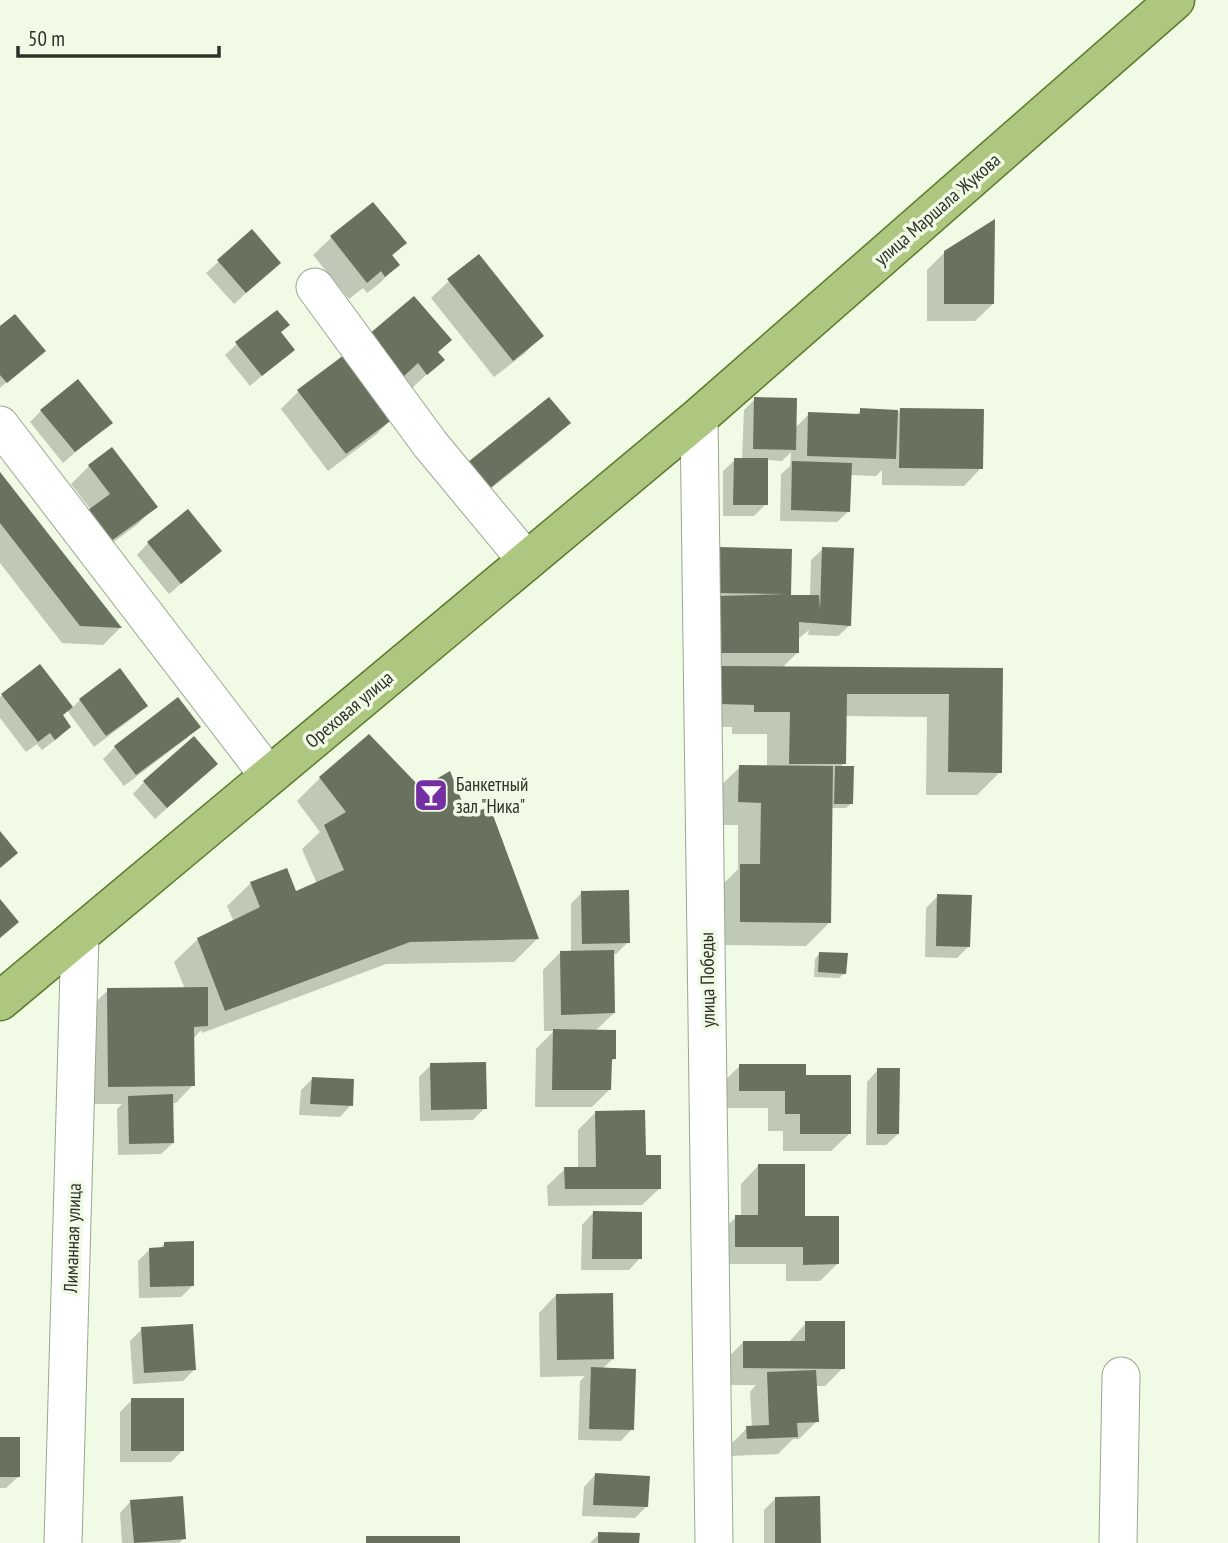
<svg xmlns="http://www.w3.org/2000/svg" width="1228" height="1543" font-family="'PT Sans Narrow',sans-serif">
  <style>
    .shadow { fill: #0003 }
    .building { fill: #69725f }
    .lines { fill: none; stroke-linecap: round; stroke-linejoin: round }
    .minor-casing { stroke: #9ca691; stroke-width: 39 }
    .major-casing { stroke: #5c7a2b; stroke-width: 41 }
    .minor { stroke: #fff; stroke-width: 37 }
    .major { stroke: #adc780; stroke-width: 38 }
    .labels { text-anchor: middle; stroke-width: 7; stroke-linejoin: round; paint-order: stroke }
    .street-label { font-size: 19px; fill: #2d3129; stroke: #f0fae4 }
    .poi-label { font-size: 19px; fill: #2d3129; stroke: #f0fae4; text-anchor: start }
  </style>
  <rect width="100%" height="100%" fill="#f0fae4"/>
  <g class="shadow">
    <polygon points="373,204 405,243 391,257 397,265 380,283 367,293 363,288 349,299 313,255 331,238"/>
    <polygon points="252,232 267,274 234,304 206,273"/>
    <polygon points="945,252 993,304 975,321 927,321 927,270"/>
    <polygon points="449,281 542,336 524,354 494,377 431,298"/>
    <polygon points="0,328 43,351 0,388"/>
    <polygon points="280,333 293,349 250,386 225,355 237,344"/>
    <polygon points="450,340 437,353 442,360 409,391 352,354"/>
    <polygon points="299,391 394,416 377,434 328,471 281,409"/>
    <polygon points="755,399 795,428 809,414 856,415 861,410 898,412 901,410 981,468 964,486 882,485 882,470 876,476 850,475 849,511 837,522 780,521 781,474 790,466 791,452 782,461 767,460 766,504 754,516 723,516 723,471 735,460 742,460 744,410"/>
    <polygon points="41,411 110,422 63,463 30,422"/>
    <polygon points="568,423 551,440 471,505 452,481"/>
    <polygon points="89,466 155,506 138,524 89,560 91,510 71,484"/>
    <polygon points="0,475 120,628 103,645 62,643 0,563"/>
    <polygon points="148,543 219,551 169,594 137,555"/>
    <polygon points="823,549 850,625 838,636 808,635 809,630 798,639 798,652 782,668 1001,670 1000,772 977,795 926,795 927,717 845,716 844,763 840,768 852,803 846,808 831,808 829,923 806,946 717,945 718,889 738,869 738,825 716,825 716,790 740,767 767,767 767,734 732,734 732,727 697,727 702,567 790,550 789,597 810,597 811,560"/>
    <polygon points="39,666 72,708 80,700 146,706 134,717 94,747 67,710 62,716 69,726 58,738 42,750 37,744 26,752 0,718 0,697"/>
    <polygon points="178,700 198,726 187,738 124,786 103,759 115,747"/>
    <polygon points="204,775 155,819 133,794 144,782"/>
    <polygon points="320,778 420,790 465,816 537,939 514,962 386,964 202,1033 201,1030 193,1039 193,1085 176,1103 172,1103 173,1143 161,1154 118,1155 117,1109 122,1104 91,1104 90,1008 108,990 185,989 174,962 198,939 233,920 227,906 251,883 295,893 317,884 302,849 320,832 297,801"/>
    <polygon points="582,892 628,942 616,954 613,954 614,1013 595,1031 614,1059 610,1063 610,1089 592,1107 535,1107 536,1049 554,1031 544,1031 543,970 561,952 571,952 571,904"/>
    <polygon points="938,896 969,946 957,958 925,957 926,908"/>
    <polygon points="820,953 845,973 839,978 814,977 815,959"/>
    <polygon points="431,1065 485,1108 473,1120 420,1121 419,1077"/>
    <polygon points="740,1066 804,1077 849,1134 831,1151 783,1151 783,1131 768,1131 768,1108 722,1108 722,1083"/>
    <polygon points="878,1070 898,1134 886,1145 866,1145 867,1082"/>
    <polygon points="312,1079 351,1105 340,1117 299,1115 301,1090"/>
    <polygon points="596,1112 644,1157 660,1188 642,1205 548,1206 547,1186 565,1169 578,1169 578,1130"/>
    <polygon points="758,1166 804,1218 838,1263 820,1281 786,1281 786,1264 718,1264 718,1235 736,1217 741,1217 741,1184"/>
    <polygon points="593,1213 640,1258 629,1270 581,1270 582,1225"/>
    <polygon points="165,1243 193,1285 181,1297 139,1298 138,1261 150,1249 159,1249"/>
    <polygon points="556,1295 613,1359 602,1369 632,1429 621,1441 578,1440 580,1381 585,1376 540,1377 539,1313"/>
    <polygon points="806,1323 843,1368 825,1386 815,1386 817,1421 799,1439 793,1439 778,1454 730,1456 729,1446 747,1428 752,1428 750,1392 756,1385 726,1385 726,1360 743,1342 789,1342"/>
    <polygon points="142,1329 195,1369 183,1381 133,1384 130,1341"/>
    <polygon points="132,1400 183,1450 171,1462 120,1462 120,1412"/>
    <polygon points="0,1439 18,1477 6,1488 0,1488"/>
    <polygon points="595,1475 646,1507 635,1518 582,1516 584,1487"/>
    <polygon points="776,1498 819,1543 764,1543 764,1510"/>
    <polygon points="131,1501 185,1538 179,1543 122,1543 120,1513"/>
    <polygon points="599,1534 638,1543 590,1543"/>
  </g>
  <g class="building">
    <polygon points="373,202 407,243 392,255 400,265 385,277 381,271 367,283 330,236"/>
    <polygon points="995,219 994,304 944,304 944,251"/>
    <polygon points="252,229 281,263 246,293 217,260"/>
    <polygon points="479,254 544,336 513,361 447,279"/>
    <polygon points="414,296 452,340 438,352 445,360 427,375 418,363 404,376 368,335"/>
    <polygon points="277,310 290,325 281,332 295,350 262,376 235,342"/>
    <polygon points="15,314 46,351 7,383 0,375 0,326"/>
    <polygon points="348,352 397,416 346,454 297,390"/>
    <polygon points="78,379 113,423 75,452 40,410"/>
    <polygon points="549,397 571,423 489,489 468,462"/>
    <polygon points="754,397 797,398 796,450 753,449"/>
    <polygon points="860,408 898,410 896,459 807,456 808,412 860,414"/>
    <polygon points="900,408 984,409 983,469 899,468"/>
    <polygon points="112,447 158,507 107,544 84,513 110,494 88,465"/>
    <polygon points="734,458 768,458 768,505 733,505"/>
    <polygon points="792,461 852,463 850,512 791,510"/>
    <polygon points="0,472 122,628 80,626 0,523"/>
    <polygon points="188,509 222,551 181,584 147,542"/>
    <polygon points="719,547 792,549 791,595 819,595 820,610 822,547 854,548 851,626 799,622 799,653 719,653 719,596 786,594 718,593"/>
    <polygon points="40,664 73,707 63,715 71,727 55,740 50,733 38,742 1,694"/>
    <polygon points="720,666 1003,668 1002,773 948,772 949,694 847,694 846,764 789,764 790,712 754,712 754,705 720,704"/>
    <polygon points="120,668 148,706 106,736 79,699"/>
    <polygon points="178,697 201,727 136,775 114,746"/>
    <polygon points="369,734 421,788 450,771 467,814 490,807 539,939 410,942 225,1011 197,938 260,907 250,882 287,868 296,891 344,870 324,825 346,812 319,777"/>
    <polygon points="194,736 218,764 167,808 143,781"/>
    <polygon points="739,765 833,766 831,923 740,922 740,864 760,864 761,803 738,802"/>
    <polygon points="835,766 854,766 853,804 834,804"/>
    <polygon points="0,831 18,853 0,868"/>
    <polygon points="629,890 630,943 582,944 581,891"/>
    <polygon points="937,894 972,895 970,947 936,946"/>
    <polygon points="0,899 19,922 0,938"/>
    <polygon points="614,950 615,1013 561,1015 560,951"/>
    <polygon points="819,952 848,953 846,974 818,972"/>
    <polygon points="208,987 208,1026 194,1027 195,1086 108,1087 107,988"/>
    <polygon points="553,1029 616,1030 616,1059 612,1059 611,1090 552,1090"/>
    <polygon points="486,1062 487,1109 431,1110 430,1063"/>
    <polygon points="739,1064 806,1064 806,1075 851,1075 851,1134 800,1134 800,1114 785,1114 785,1091 739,1091"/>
    <polygon points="877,1068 900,1068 899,1134 877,1134"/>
    <polygon points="312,1077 354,1079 353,1106 310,1104"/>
    <polygon points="173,1094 174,1143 129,1144 128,1096"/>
    <polygon points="645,1110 646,1155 661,1155 661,1189 565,1189 564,1167 596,1167 595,1111"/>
    <polygon points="758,1164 805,1164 805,1216 839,1216 839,1264 803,1265 803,1247 735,1247 735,1215 758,1215"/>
    <polygon points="593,1211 642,1212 642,1259 592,1259"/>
    <polygon points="194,1241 194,1286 150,1287 149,1248 164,1247 164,1242"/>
    <polygon points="613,1293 614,1359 557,1360 556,1294"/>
    <polygon points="805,1321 845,1321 845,1369 743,1368 743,1341 805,1341"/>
    <polygon points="193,1324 196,1370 144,1373 141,1327"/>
    <polygon points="591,1367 636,1369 634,1430 589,1429"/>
    <polygon points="816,1370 819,1422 797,1423 798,1437 747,1439 746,1426 769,1425 767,1372"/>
    <rect x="131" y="1398" width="53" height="53"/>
    <rect x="0" y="1437" width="20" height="40"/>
    <polygon points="595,1473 650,1476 648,1507 593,1505"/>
    <polygon points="183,1496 186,1539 134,1543 130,1500"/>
    <polygon points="820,1496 821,1543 775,1543 775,1497"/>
    <polygon points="598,1532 640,1533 639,1543 598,1543"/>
    <rect x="366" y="1536" width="94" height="7"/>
  </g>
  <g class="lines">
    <g class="minor-casing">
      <g id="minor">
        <polyline points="315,287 430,444 527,561"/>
        <polyline points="699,417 714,1543"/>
        <polyline points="0,425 269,776"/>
        <polyline points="63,1543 80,934"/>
        <polyline points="1118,1543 1121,1376"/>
      </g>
    </g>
    <g class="major-casing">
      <polyline id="major" points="0,1001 699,417 1175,0"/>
    </g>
    <use href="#minor" class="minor"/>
    <use href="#major" class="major"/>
  </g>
  <defs>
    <g id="bar-square" transform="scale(1.75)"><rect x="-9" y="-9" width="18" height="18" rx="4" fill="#742fa2" stroke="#f0fae4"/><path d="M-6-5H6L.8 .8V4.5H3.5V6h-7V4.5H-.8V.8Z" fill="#fff"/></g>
  </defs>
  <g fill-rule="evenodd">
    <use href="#bar-square" x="431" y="795"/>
  </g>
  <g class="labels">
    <g class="street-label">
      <text transform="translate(937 209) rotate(-41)" y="7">улица Маршала Жукова</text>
      <text transform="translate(349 709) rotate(-40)" y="7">Ореховая улица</text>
      <text transform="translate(707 980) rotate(-91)" y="7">улица Победы</text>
      <text transform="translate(72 1238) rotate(-88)" y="7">Лиманная улица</text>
    </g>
    <g class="poi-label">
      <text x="456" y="791">Банкетный<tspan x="456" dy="22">зал "Ника"</tspan></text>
    </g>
  </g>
  <path d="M18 46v10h201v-10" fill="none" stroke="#2d3129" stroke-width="3.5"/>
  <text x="28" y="46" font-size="21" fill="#2d3129" stroke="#f0fae4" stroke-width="5" paint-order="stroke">50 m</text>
</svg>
